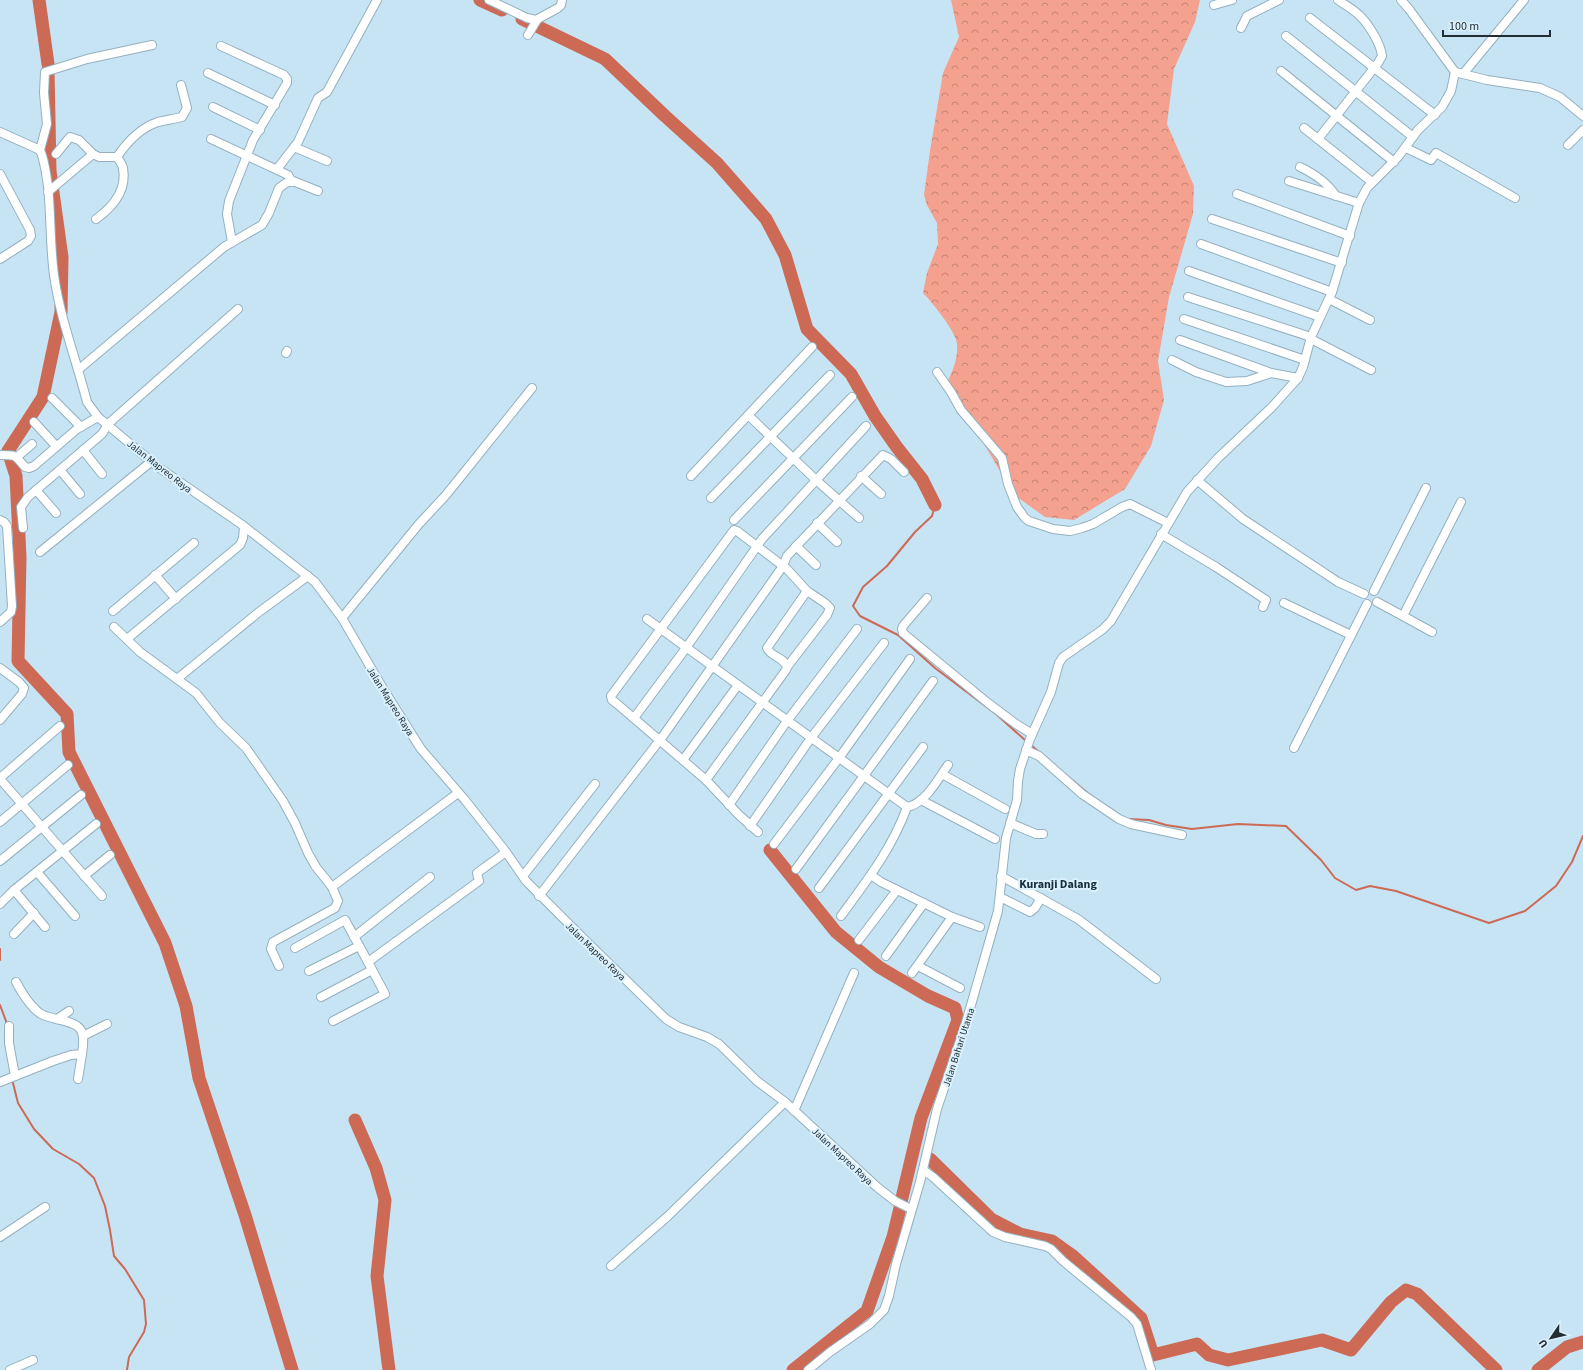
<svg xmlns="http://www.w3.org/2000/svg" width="1583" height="1370" font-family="'Source Sans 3',sans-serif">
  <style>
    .forest { fill: url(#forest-crowns) }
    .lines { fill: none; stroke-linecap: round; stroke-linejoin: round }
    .stream { stroke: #cc6a55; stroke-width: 2 }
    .river { stroke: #cc6a55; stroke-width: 13 }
    .minor-casing { stroke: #94b0bf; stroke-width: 10 }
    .minor { stroke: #fff; stroke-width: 8 }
    .labels { text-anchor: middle; stroke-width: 4; stroke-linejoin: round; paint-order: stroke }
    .street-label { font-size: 10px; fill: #232e34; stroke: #d9f1fd }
    .quarter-label { font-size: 12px; font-weight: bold; fill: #162e3a; stroke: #d9f1fd }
  </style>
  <defs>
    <pattern id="forest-crowns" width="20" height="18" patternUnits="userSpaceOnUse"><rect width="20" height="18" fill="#f4a18f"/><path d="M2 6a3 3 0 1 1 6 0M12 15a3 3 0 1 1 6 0" fill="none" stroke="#c58476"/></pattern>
  </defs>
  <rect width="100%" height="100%" fill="#c7e4f4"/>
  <path class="forest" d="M951 0H1200L1195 22 1174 69 1167 124 1194 186 1193 214 1169 297 1158 361 1164 400 1151 446 1125 489 1074 520 1045 517 1013 494 993 459 947 383C953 370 958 359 957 344 957 333 932 302 923 293L927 273 938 244 937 223 927 205 924 195 930 151 943 73 959 37Z"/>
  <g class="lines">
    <g class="stream">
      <polyline points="935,505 932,516 915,532 887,566 863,587 853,606 860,616 898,635 935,668 996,714 1026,741"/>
      <polyline points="1031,745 1040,753"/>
      <polyline points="1071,779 1090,795"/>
      <polyline points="1127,819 1149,820 1166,825 1192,829 1238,824 1286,826 1321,860 1335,878 1356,890 1370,886 1396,891 1489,923 1525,911 1556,886 1572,862 1583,836"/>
      <polyline points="0,949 0,960"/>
      <polyline points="0,1005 6,1021 6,1025"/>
      <polyline points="12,1079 18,1103 34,1129 53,1149 79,1164 94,1178 105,1206 110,1230 114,1256 125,1269 144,1300 146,1324 144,1332 129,1357 127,1370"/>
    </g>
    <g class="river">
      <polyline points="39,0 48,64"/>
      <polyline points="480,0 502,10"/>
      <polyline points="522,19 605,59 665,116 717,163 766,219 785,255 807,329 851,374 875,416 896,446 922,479 935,505"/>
      <polyline points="48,70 50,171 62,257 61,312 43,397 8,451 16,476 20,557 18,661 67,714 69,752 165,943 186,1006 199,1078 245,1215 292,1370"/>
      <polyline points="770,850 836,932 879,967 928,996 955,1008 958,1020 921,1118 901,1202"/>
      <polyline points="355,1120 376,1168 385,1200 377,1276 389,1370"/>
      <polyline points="930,1159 991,1219 1020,1234 1052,1241 1073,1256 1141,1318 1153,1355 1197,1344 1209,1355 1228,1360 1322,1340 1351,1350 1391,1302 1406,1290 1417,1294 1496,1370"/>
      <polyline points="793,1370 867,1311 893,1237 900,1208"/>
      <polyline points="1538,1370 1567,1347 1583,1342"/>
    </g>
    <g class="minor-casing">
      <g id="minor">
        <polyline points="489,0 527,18 536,20 558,8 561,5 562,0"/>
        <polyline points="1214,5 1232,0"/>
        <polyline points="1310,18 1435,115"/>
        <polyline points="1241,28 1247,16 1279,0"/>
        <polyline points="528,35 537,20"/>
        <polyline points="1286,36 1413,137"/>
        <polyline points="221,46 284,75 287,79 287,83 253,140 229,201 227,214 232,242"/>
        <polyline points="1281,71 1394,162"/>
        <polyline points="1455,72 1487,80 1540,88 1560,97 1583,116"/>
        <polyline points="208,73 275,105"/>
        <polyline points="1463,74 1524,0"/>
        <polyline points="213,107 260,130"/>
        <polyline points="1304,128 1372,182"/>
        <path d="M0 132 40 150C45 161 46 174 48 186 51 215 50 245 54 275 60 318 76 359 87 402L98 417 158 467 241 524 315 582 342 618 385 692 421 749 465 800 506 852 526 881 585 940 666 1019 679 1027 707 1037 719 1044 757 1081 785 1102 877 1187 895 1201 911 1209"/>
        <polyline points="211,139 288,175 292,182"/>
        <path d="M1318 139 1378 63 1382 56C1381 44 1368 23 1359 15 1353 9 1345 5 1338 0"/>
        <polyline points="1568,145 1583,130"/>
        <polyline points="294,147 327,161"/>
        <polyline points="1406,148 1431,160 1436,153 1515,198"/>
        <polyline points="40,150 47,124 44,93 45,72 87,59 152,45"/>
        <path d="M93 154 99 157H117C127 142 140 128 158 122 166 120 174 119 182 117L187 108 181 85"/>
        <path d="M1300 167C1315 174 1327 182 1336 196"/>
        <polyline points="277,169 298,142 318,98 327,92 377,0"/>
        <polyline points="0,174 30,230 31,236 28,241 0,259"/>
        <polyline points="1289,181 1359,203"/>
        <polyline points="48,192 93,154 79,140 70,137 56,154"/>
        <polyline points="1237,194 1350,236"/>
        <path d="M96 219C113 207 127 190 123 168 122 164 119 160 117 157"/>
        <polyline points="1212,219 1342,263"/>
        <polyline points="1201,244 1332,292"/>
        <polyline points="1189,271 1320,317"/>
        <polyline points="1188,297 1311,337"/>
        <polyline points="1329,299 1370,320"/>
        <polyline points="1184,319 1305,360"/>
        <polyline points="1311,339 1371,370"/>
        <polyline points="1180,340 1271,373"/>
        <polyline points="286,353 287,351"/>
        <polyline points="1172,360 1196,372 1226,382 1247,381 1271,373 1298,378"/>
        <polyline points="78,370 224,247 262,225 269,213 279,188 286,183 293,181 318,191"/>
        <polyline points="937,372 951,392 961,410 1002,458 1008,484 1017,507 1025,518 1029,521 1053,529 1070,531 1082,528 1093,524 1122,507 1130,504 1168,523"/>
        <polyline points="52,398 81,427"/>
        <polyline points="749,416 816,480 859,518"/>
        <polyline points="34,422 56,446"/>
        <polyline points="83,450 102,474"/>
        <path d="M0 455C18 455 14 455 25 467L29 468 34 466 77 429 98 417"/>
        <polyline points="17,457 32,444"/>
        <polyline points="60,470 80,494"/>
        <polyline points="691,476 812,347"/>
        <polyline points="861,476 881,494"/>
        <polyline points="1197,480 1243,519 1338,582 1364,594"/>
        <polyline points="36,490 56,513"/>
        <polyline points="711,498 830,375"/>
        <polyline points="0,520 4,522 7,526 12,606 11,612 0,622"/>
        <polyline points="734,520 852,397"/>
        <polyline points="817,523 837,542"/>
        <polyline points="23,528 21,507 28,497 102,434 108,424 238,309"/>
        <polyline points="1161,534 1216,567 1266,600 1263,607"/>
        <polyline points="796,546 816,565"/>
        <polyline points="40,552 152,461"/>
        <polyline points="155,575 176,599"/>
        <polyline points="1374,591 1426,488"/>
        <polyline points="927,598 903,626 902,629 903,633 988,703 1016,724 1032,734"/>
        <polyline points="1377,602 1403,616 1461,502"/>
        <polyline points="1284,603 1351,635"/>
        <polyline points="113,611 194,543"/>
        <polyline points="1403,616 1432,632"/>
        <polyline points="342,618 419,524 446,495 532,388"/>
        <path d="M647 619 907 807C893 847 866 882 841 916"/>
        <polyline points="114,627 140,652 196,693 220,723 246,748 283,801 295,823 308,853 316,867 332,887 338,901 335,908 273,942 271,949 279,966"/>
        <polyline points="127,639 240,545 243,538 244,527"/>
        <polyline points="0,668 19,682 24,688 22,694 0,720"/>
        <polyline points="177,679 259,612 308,576"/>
        <polyline points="634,718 686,648 762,539 866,426"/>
        <polyline points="1294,748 1367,604"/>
        <polyline points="1026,750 1039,756 1082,794 1119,819 1131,824 1182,835"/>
        <polyline points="683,760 738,685"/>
        <polyline points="942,774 1005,809"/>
        <polyline points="0,778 60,726"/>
        <polyline points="0,779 102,896"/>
        <path d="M706 780 786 670 787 667C784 657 771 657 767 648L807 591"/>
        <polyline points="921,800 995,839"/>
        <polyline points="729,805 787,721 857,629"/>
        <path d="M907 807C925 804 938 779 948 765"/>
        <polyline points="0,822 68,765"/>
        <polyline points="1010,823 1036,834 1043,834"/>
        <polyline points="750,826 811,738 884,643"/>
        <polyline points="758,832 739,815 706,780 616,703 612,700 611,696 734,530 737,531 787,569 807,591 825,603 830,608 827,615 787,667"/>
        <polyline points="774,844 839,758 910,659"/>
        <polyline points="0,861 81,795"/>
        <polyline points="796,869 933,681"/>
        <polyline points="37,872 75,916"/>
        <polyline points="871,875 881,882 952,917 980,927"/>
        <polyline points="84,876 110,855"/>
        <polyline points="523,876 595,784"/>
        <polyline points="1001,876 1078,919 1156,979"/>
        <polyline points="332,887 458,793"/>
        <polyline points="819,888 923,747"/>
        <polyline points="14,890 45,927"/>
        <polyline points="539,896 663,736 783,566 787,556 883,455 891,459 904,472"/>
        <polyline points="1000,897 1030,912 1035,908 1041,898"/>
        <polyline points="0,904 14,890 96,824"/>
        <polyline points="14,934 34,913"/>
        <polyline points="354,937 430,877"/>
        <polyline points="859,940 897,890"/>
        <polyline points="295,948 345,920 368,962 479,881 477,873 506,852"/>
        <polyline points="886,956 924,903"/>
        <polyline points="918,966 960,988"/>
        <polyline points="309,971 359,946"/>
        <polyline points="912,973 952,917"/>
        <polyline points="321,997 372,970"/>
        <polyline points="57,1019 69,1011"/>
        <polyline points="333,1021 385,994 368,962"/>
        <polyline points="9,1026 9,1043 15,1076"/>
        <polyline points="83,1036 107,1024"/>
        <polyline points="78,1079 82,1054"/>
        <path d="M0 1082 53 1061 71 1055 82 1054C86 1028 81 1024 56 1019 51 1017 46 1017 41 1014 30 1007 22 993 16 982"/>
        <polyline points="794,1111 854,973"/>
        <polyline points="923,1170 933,1177 993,1232 1005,1237 1045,1246 1051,1249 1063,1261 1131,1317 1137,1324 1151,1370"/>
        <polyline points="0,1237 45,1207"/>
        <polyline points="611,1266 668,1216 785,1102"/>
        <polyline points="10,1370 33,1360"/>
        <polyline points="808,1370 830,1352 870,1324 884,1310 889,1296 896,1264 920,1182 937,1109 965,1026 998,911 1006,838 1017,800 1018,781 1020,769 1030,739 1051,692 1059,663 1063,657 1102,630 1111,621 1187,492 1218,458 1271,408 1298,378 1303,367 1311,337 1332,292 1359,203 1367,188 1398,157 1418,130 1442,107 1451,91 1455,72 1409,9 1401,0"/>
      </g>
    </g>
    <use href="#minor" class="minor"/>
  </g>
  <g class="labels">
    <g class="street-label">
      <text transform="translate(160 466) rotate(38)" y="4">Jalan Mapreo Raya</text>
      <text transform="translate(391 701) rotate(58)" y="4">Jalan Mapreo Raya</text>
      <text transform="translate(596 951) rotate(44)" y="4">Jalan Mapreo Raya</text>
      <text transform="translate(958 1047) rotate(-72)" y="4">Jalan Bahari Utama</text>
      <text transform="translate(843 1156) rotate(43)" y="4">Jalan Mapreo Raya</text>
    </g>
    <g class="quarter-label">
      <text x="1058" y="888">Kuranji Dalang</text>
    </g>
  </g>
  <g transform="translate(1551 1338) rotate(235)" stroke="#d9f1fd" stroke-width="3" paint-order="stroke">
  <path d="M0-3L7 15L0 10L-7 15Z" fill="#232e34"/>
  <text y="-6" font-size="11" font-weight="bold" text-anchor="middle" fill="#232e34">U</text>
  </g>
  <path d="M1443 30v6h107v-6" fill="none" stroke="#232e34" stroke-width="2"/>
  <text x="1449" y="30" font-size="12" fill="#232e34" stroke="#d9f1fd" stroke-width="3" paint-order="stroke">100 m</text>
</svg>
